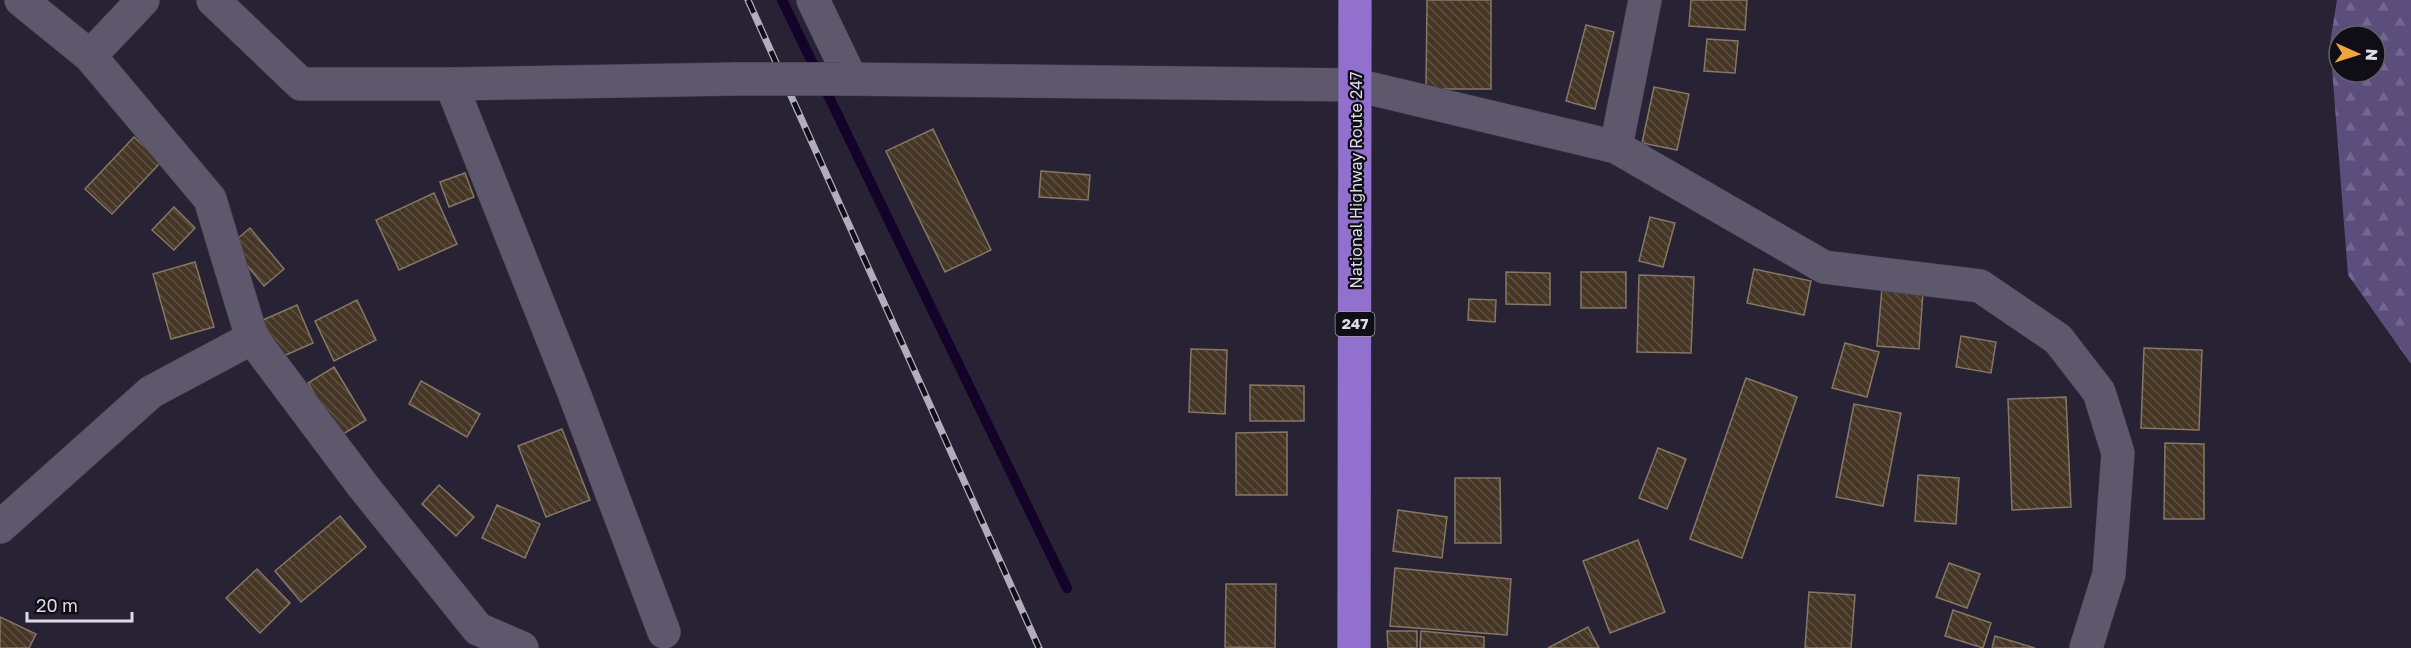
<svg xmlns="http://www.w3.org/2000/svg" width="2411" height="648" font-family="'Golos Text',sans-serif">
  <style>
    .forest { fill: url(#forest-firs); fill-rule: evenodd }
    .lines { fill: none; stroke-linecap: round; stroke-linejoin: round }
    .stream { stroke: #130329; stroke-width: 10 }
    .building { fill: url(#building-back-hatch); stroke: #877764; stroke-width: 1.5 }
    .street-casing { stroke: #413d4c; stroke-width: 34 }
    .highway-casing { stroke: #413d4c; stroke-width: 34 }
    .street { stroke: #5e586d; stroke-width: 33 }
    .highway { stroke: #9170ce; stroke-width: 33 }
    .rail-casing { stroke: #b1adbc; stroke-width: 7 }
    .rail { stroke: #0f0d15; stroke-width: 4.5; stroke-dasharray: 14; stroke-linecap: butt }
    .street-bridge-casing { stroke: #413d4c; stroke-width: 34; stroke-linecap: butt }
    .street-bridge { stroke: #5e586d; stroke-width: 33 }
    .labels { text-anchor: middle; stroke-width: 4.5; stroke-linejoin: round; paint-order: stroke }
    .shield { fill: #0f0d15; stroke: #a09da9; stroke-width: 1.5 }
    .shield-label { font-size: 15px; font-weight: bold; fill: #dedbe8 }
    .street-label { font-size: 16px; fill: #dedbe8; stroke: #0f0d15 }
  </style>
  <defs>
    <pattern id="forest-firs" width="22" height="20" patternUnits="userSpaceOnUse" patternTransform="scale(1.5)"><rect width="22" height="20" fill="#5c4e7c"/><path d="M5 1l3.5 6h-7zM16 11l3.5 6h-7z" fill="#73678f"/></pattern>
    <pattern id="building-back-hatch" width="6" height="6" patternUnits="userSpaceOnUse" patternTransform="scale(1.5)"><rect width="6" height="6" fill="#453625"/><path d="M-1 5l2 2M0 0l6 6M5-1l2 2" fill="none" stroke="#5f5245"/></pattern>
  </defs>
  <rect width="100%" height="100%" fill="#272234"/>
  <path class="forest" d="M2337 0H2411V364L2348 275 2330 43ZM2339 36H2375V72H2339Z"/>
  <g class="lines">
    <polyline class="stream" points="782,0 1067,588"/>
  </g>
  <g class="building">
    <polygon points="1427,0 1491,0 1491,89 1426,89"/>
    <polygon points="1691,0 1747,0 1745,30 1689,26"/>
    <polygon points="1586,25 1614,32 1595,109 1566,101"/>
    <polygon points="1707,39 1738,41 1735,73 1704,71"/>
    <polygon points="1654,87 1689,94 1677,150 1642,143"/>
    <polygon points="933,129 991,250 945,272 886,151"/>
    <polygon points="134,137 161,162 112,214 85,189"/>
    <polygon points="1041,171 1090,175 1088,200 1039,197"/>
    <polygon points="465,173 474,197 449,207 440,182"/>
    <polygon points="434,193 457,244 399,270 376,220"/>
    <polygon points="174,207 195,228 174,250 152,230"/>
    <polygon points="1650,217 1675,223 1663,267 1639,261"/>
    <polygon points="250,228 284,269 264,286 230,245"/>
    <polygon points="195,262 214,327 171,339 153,274"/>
    <polygon points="1754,269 1811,281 1804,315 1747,303"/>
    <polygon points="1506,272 1550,273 1550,305 1506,304"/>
    <rect x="1581" y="272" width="45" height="36"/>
    <polygon points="1639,275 1694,277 1691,353 1637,352"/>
    <polygon points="1882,288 1923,292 1919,349 1877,346"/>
    <polygon points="1469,299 1496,300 1495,322 1468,320"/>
    <polygon points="357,300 376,340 334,361 315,321"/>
    <polygon points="297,305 313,343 279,358 263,320"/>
    <polygon points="1961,336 1996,342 1991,373 1956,367"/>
    <polygon points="1845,343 1879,352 1867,397 1832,388"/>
    <polygon points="2144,348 2202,350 2199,430 2141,428"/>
    <polygon points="1191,349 1227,350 1225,414 1189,412"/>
    <polygon points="334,367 366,420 340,436 308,383"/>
    <polygon points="1746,378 1797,397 1742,558 1690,539"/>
    <polygon points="421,381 480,414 467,437 409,404"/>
    <polygon points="1250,385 1304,386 1304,421 1250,421"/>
    <polygon points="2066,397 2071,507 2012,510 2008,399"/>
    <polygon points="1854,404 1901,413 1883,506 1836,497"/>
    <polygon points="562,429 590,500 546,517 518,446"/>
    <polygon points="1287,432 1287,495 1236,495 1236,433"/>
    <polygon points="2165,443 2204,444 2204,519 2164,519"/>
    <polygon points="1658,448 1686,459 1667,509 1639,498"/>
    <polygon points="1918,475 1959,478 1956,524 1915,521"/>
    <polygon points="1455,478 1500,478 1501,543 1455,543"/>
    <polygon points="439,485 474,517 456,536 422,504"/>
    <polygon points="497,505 540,524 525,558 482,538"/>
    <polygon points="1398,510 1447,517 1442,558 1393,551"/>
    <polygon points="340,516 366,547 301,602 275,571"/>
    <polygon points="1638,540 1665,612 1610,633 1583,561"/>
    <polygon points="1949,563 1980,574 1967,608 1936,597"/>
    <polygon points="1395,568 1511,579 1507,635 1390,626"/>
    <polygon points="257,569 290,603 260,633 226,598"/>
    <polygon points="1226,584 1276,584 1275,648 1225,647"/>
    <polygon points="1809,592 1855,595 1851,648 1805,648"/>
    <polygon points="1953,610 1991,623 1983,648 1945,636"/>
    <polygon points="0,617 36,634 29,648 0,648"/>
    <polygon points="1588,627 1599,648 1548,648"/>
    <polygon points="1387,631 1417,631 1417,648 1388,648"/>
    <polygon points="1421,631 1484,637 1484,648 1420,648"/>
    <polygon points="1995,636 2035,648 1992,648"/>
  </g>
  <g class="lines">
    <g class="street-casing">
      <g id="street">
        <polyline points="21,0 90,56 210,199 252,338 363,486 478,629 522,648"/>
        <polyline points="213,0 301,84 451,84 736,79"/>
        <polyline points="813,0 850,77"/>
        <polyline points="90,56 143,0"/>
        <polyline points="841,79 1356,85 1616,147 1824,267 1980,286 2058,339 2099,392 2118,453 2109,574 2086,648"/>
        <polyline points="451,84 574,393 664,632"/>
        <polyline points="1616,147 1645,0"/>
        <polyline points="0,527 151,392 252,338"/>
      </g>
    </g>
    <g class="highway-casing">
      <polyline id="highway" points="1354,648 1355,0"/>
    </g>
    <use href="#street" class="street"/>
    <use href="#highway" class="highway"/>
    <g class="rail-casing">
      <polyline id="rail" points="748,0 1039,648"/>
    </g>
    <use href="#rail" class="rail"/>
    <g class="street-bridge-casing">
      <polyline id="street-bridge" points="736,79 841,79"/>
    </g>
    <use href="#street-bridge" class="street-bridge"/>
  </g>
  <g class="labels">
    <rect class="shield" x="1335.5" y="312" width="39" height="24" rx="4.5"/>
    <g class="shield-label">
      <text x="1355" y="329">247</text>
    </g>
    <g class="street-label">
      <text transform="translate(1356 180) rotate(-90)" y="6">National Highway Route 247</text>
    </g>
  </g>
  <g transform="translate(2357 54) rotate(93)"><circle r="28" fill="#0f0d15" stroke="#625f69" stroke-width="1.5"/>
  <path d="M0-4.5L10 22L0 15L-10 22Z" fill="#f0a63f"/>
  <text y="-9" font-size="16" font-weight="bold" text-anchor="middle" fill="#dedbe8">N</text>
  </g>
  <path d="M27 612v9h105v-9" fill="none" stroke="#dedbe8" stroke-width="3"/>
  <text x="36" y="612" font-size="18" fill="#dedbe8" stroke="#0f0d15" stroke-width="4.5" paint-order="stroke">20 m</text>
</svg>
